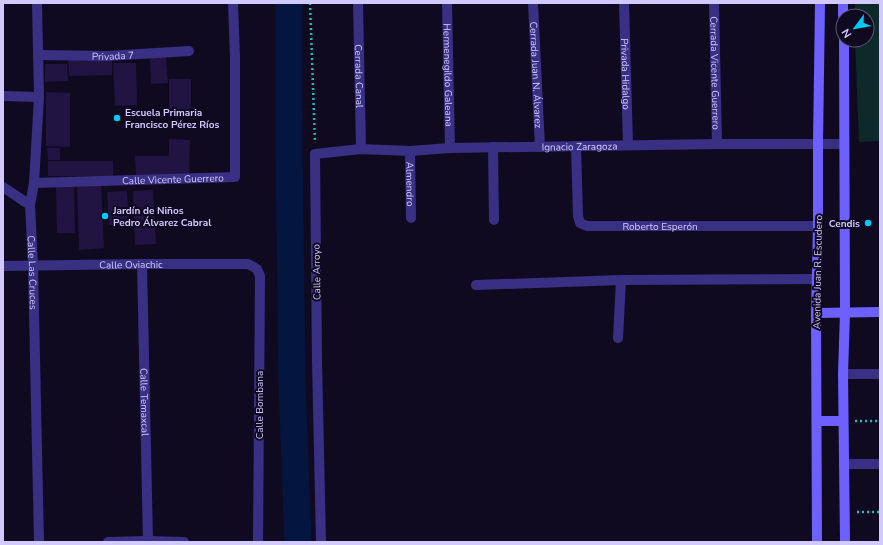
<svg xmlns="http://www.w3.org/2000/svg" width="883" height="545" font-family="'Nunito Sans',sans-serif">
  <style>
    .green { fill: #0d292a }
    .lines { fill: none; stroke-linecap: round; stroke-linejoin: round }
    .river { stroke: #04163f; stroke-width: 27 }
    .building { fill: #211442 }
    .path { stroke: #21babb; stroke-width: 2.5; stroke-dasharray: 2 3; stroke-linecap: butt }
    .minor { stroke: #393084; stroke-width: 10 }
    .secondary { stroke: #6e60ff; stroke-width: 10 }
    .poi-dot { fill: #00cbf4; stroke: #0f0a20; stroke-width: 1.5 }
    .labels { text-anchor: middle; stroke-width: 4; stroke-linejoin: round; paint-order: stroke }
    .street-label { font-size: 10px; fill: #d2c9ff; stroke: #0f0a20 }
    .poi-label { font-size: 10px; font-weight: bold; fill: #d2c9ff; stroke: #0f0a20; text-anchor: start }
  </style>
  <rect width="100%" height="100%" fill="#0f0a20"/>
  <polygon class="green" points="855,3 880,3 880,141 859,142 855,40 867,40 867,16 855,16"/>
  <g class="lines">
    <polyline class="river" points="289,3 289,149 292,384 298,542"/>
  </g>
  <g class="building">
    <polygon points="112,57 112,75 69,76 68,58"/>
    <polygon points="150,57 166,57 168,83 151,84"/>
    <polygon points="113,63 136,63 137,105 115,106"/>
    <polygon points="45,64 67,64 68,81 45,82"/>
    <rect x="169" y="79" width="22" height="32"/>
    <polygon points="46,92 70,93 70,147 46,146"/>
    <polygon points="169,139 190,140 189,175 136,175 135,156 169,156"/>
    <polygon points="47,148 60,148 60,160 48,160"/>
    <polygon points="48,161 113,161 113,177 48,176"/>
    <polygon points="101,183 104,248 79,250 77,185"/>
    <polygon points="74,186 75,233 57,233 56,187"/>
    <polygon points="153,190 156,244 135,245 133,191"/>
    <polygon points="127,191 129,224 109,225 107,192"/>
  </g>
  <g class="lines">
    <g class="path">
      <polyline points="310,3 315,143"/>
      <polyline points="855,421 880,421"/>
      <polyline points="857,512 880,512"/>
    </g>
    <g class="minor">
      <path id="s1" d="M37 3 39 97 34 183 30 205 33 266 39 542"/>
      <path id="s2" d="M358 3 361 149"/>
      <path id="s3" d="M447 3 450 148"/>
      <path id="s4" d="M533 3 540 147"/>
      <path id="s5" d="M624 3 628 145"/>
      <path id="s6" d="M714 3 717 144"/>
      <path id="s7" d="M38 55 107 56 189 51"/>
      <polyline points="3,96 39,97"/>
      <path id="s8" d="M576 146 578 216 580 223 587 226H818"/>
      <polyline points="493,147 494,220"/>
      <path id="s9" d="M410 151 411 218"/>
      <path id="s10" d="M34 183 235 177V58L233 3"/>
      <polyline points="3,187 30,205"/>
      <path id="s11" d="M142 264 148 541"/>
      <path id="s12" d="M3 266 142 264H248L257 269 260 276 258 542"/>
      <polyline points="476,285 621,280 817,279"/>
      <polyline points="618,338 621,280"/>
      <polyline points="843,374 880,374"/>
      <polyline points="844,464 880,464"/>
      <polyline points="108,542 148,541 184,542"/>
      <path id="s13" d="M321 542 317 361 315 154 361 149 410 151 450 148 717 144H844"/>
    </g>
    <g class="secondary">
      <polyline points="843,3 843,16"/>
      <polyline points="844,40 845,313 843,374 845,542"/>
      <polyline points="816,313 880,312"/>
      <polyline points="817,421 843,421"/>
      <polyline points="817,542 816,313 818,226 818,143 820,3"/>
    </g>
  </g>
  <g class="poi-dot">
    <circle cx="117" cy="118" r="4"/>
    <circle cx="105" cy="216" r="4"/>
    <circle cx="868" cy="223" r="4"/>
  </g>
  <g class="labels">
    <g class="street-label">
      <text dy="4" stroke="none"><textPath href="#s7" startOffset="75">Privada 7</textPath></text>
      <text dy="4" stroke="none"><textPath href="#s6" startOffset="70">Cerrada Vicente Guerrero</textPath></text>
      <text dy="4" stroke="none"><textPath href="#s5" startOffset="71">Privada Hidalgo</textPath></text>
      <text dy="4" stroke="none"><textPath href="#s3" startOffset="72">Hermenegildo Galeana</textPath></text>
      <text dy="4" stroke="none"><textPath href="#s4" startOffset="72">Cerrada Juan N. Álvarez</textPath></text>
      <text dy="4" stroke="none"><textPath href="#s2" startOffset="73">Cerrada Canal</textPath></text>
      <text dy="4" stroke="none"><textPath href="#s13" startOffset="653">Ignacio Zaragoza</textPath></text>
      <text dy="4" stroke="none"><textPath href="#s10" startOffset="139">Calle Vicente Guerrero</textPath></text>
      <text dy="4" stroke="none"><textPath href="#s9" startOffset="33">Almendro</textPath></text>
      <text dy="4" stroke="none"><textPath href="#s8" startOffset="158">Roberto Esperón</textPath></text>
      <text dy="4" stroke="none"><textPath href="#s12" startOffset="128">Calle Oviachic</textPath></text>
      <text dy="4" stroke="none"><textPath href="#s1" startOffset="270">Calle Las Cruces</textPath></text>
      <text transform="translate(316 272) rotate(-91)" y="4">Calle Arroyo</text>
      <text transform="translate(817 272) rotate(-89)" y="4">Avenida Juan R. Escudero</text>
      <text dy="4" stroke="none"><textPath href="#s11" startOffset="138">Calle Temaxcal</textPath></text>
      <text transform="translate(259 405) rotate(-90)" y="4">Calle Bombana</text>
    </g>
    <g class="poi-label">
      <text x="125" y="116">Escuela Primaria<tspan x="125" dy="12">Francisco Pérez Ríos</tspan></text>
      <text x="113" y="214">Jardín de Niños<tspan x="113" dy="12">Pedro Álvarez Cabral</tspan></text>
      <text x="860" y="227" text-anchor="end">Cendis</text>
    </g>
  </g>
  <rect width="883" height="545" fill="none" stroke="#d2c9ff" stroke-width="8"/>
  <g transform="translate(855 28) rotate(238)"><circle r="19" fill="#0f0a20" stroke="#5d5679"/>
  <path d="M0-3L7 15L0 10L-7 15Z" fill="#00cbf4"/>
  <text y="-6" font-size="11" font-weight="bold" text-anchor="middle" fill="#d2c9ff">N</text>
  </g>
</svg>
